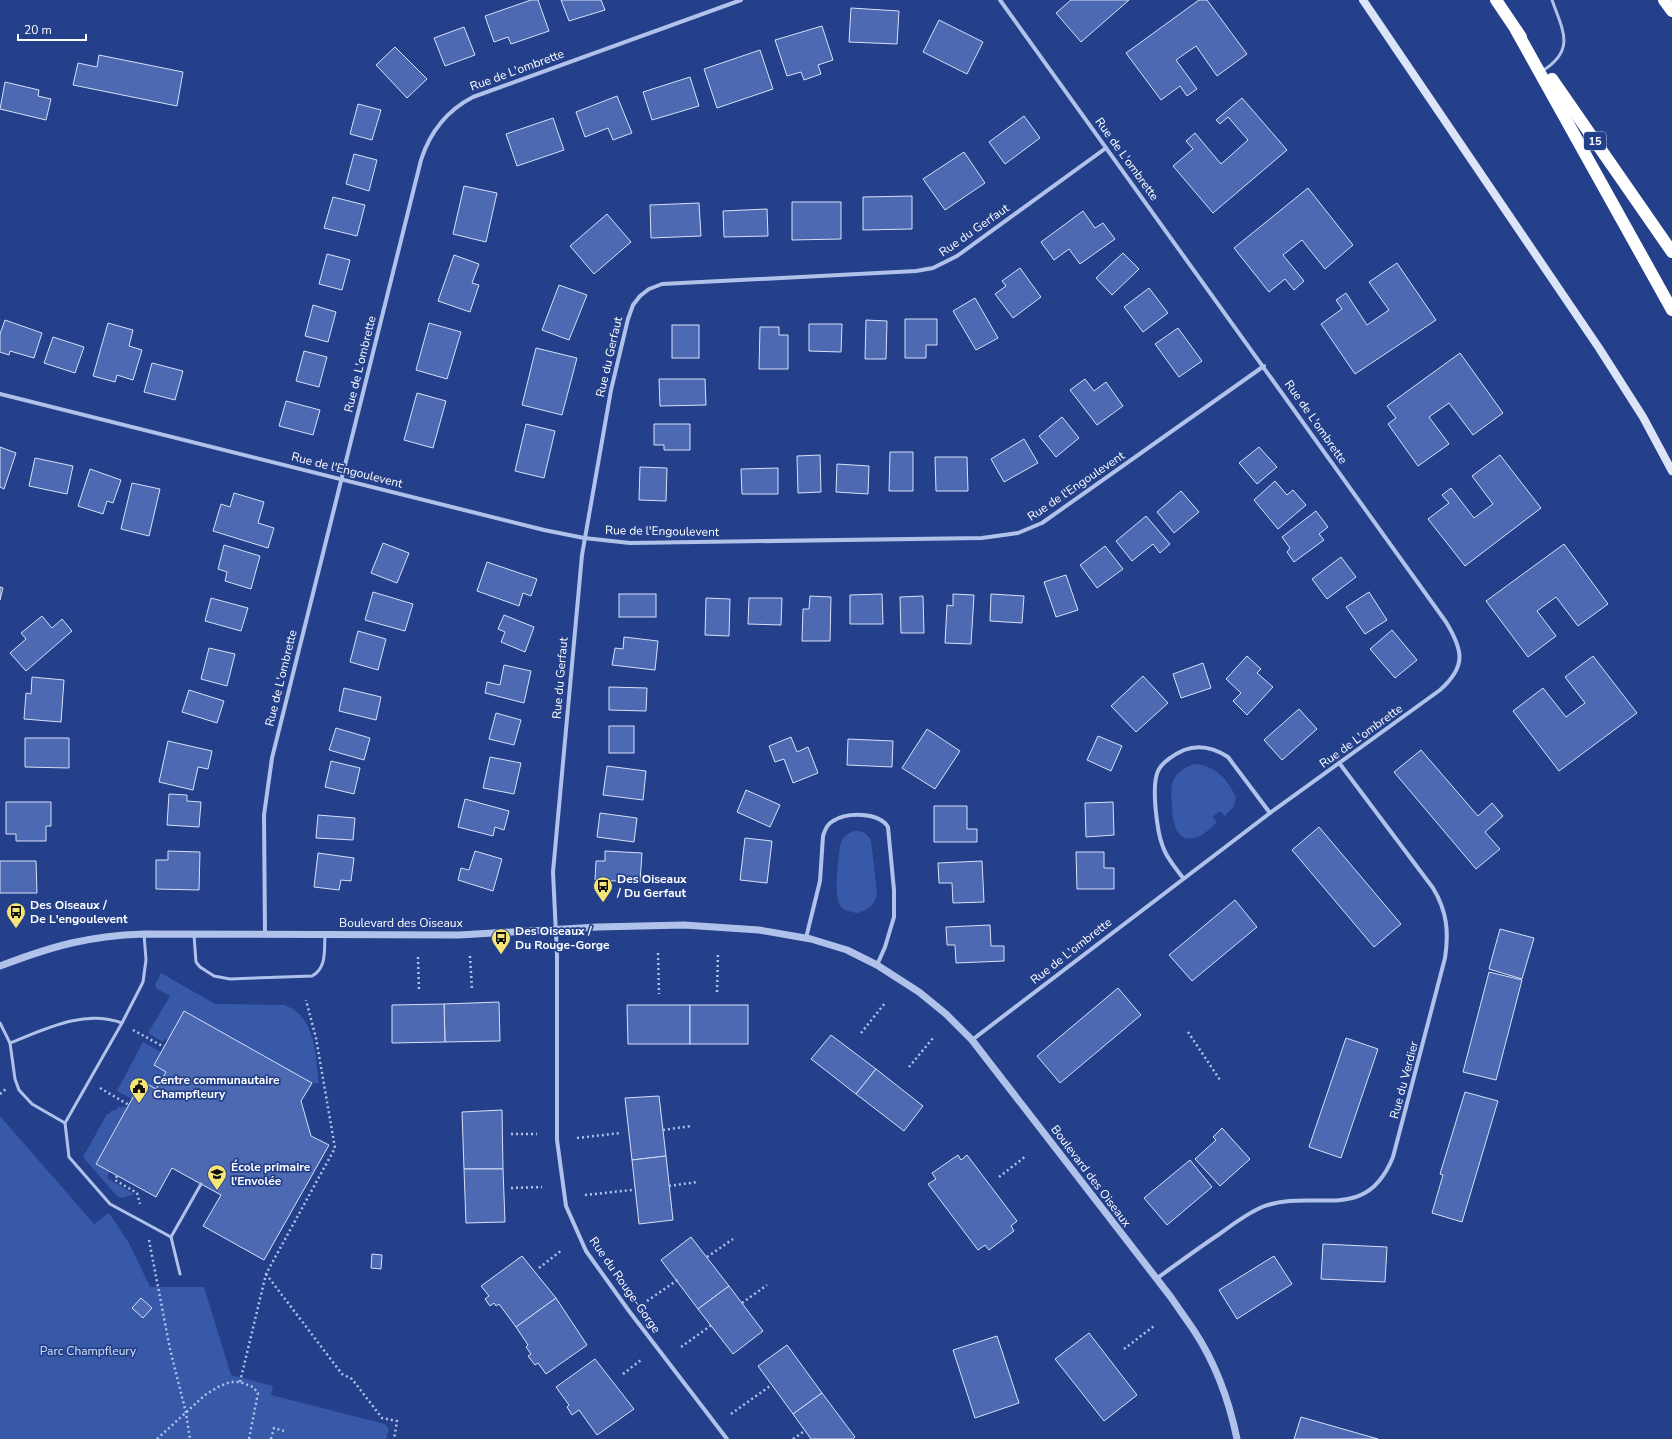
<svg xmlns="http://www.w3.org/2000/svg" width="1672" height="1439" font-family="'Nunito Sans',sans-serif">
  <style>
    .green { fill: #3859a8 }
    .building { fill: #4c69b2; stroke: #d6e0f8 }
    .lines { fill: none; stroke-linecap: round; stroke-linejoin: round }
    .path { stroke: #b1c2ea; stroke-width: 2.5; stroke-dasharray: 2 3; stroke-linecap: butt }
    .service { stroke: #b1c2ea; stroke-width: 3 }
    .minor { stroke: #b1c2ea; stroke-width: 4 }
    .tertiary { stroke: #b1c2ea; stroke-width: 7 }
    .secondary { stroke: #dce4f8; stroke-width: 8 }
    .motorway { stroke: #fff; stroke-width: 12 }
    .labels { text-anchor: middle; stroke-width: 3.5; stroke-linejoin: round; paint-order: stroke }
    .shield { fill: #24408b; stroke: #bdc6dc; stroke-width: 1 }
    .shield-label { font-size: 11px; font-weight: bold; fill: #fff }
    .street-label { font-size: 12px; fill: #fff; stroke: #24408b }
    .poi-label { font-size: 12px; font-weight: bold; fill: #fff; stroke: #24408b; text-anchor: start }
    .park-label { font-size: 12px; fill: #d6e0f8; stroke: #24408b }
  </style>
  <rect width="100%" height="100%" fill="#24408b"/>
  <g class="green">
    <path d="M1194 764C1215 765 1227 779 1236 797L1234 806 1225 816 1220 811 1212 817 1217 822C1212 827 1206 833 1200 836 1177 846 1173 824 1172 808 1172 800 1170 789 1173 781 1177 772 1185 767 1194 764Z"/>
    <path d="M855 831C863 831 866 833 871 840L877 894C874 905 869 910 857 913 852 912 846 911 842 908 832 898 839 859 840 845 843 837 847 833 855 831Z"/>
    <path d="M161 973 215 1004 284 1005C316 1016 315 1054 319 1083H312L165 1039 163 1042 148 1033 170 996 156 988 155 985Z"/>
    <polygon points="143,1042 161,1052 154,1065 166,1072 156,1089 142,1081 132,1099 117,1091"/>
    <polygon points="119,1106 121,1108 123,1106 127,1108 96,1163 110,1171 107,1178 134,1194 123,1198 117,1196 83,1157 107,1114 109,1114 111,1111 116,1110"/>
    <polygon points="0,1116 94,1224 109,1213 129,1243 150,1287 204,1287 231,1375 273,1386 271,1395 385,1424 389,1429 386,1439 0,1439"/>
  </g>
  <g class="building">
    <polygon points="531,0 538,0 549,31 511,44 508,37 494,42 485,16"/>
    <polygon points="561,0 601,0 605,10 569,21"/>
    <polygon points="1071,0 1129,0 1081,42 1056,13"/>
    <polygon points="1199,0 1207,0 1247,54 1217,76 1196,46 1176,60 1197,89 1187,96 1180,86 1161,100 1126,53"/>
    <polygon points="851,8 899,11 897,44 849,42"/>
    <polygon points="939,20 983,42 967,74 923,52"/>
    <polygon points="822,26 833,60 818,65 821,74 804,80 801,72 787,76 775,40"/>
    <polygon points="464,27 475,55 445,66 434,38"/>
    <polygon points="395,47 427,79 407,98 376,65"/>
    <polygon points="760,50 773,89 717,108 704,69"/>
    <polygon points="99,55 183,72 177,106 73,85 78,63 97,67"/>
    <polygon points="690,77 699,106 652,120 643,92"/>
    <polygon points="5,82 39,90 38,96 51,99 46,120 0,109"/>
    <polygon points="617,96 632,133 613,140 608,128 585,137 576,112"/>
    <polygon points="1242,98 1287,150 1213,213 1173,166 1193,149 1186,141 1195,133 1221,164 1248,140 1228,117 1220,124 1216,120"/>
    <polygon points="358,104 381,110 372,140 350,134"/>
    <polygon points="1024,116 1040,138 1005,164 989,142"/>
    <polygon points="553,118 564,150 517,166 506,134"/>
    <polygon points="964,152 985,183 945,210 923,179"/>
    <polygon points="354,154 377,160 369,191 346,184"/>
    <polygon points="464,186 497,193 486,242 453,234"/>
    <polygon points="1308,188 1353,245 1325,269 1302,240 1283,255 1304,281 1294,290 1285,279 1269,292 1234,248"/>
    <polygon points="912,196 912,229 863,230 863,197"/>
    <polygon points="333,197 365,205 357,236 324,228"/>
    <polygon points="792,202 841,202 841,239 792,240"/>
    <polygon points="699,203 701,236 651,238 650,205"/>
    <polygon points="767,209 768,236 724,237 723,211"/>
    <polygon points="1083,211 1095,228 1103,223 1115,239 1080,264 1069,249 1054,260 1041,242"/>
    <polygon points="607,214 631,242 594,274 570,246"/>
    <polygon points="1123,253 1139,269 1112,295 1096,278"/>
    <polygon points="327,254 350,260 342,290 319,284"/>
    <polygon points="454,255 479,264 472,283 479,285 470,312 438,301"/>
    <polygon points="1397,263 1436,320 1355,374 1321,324 1342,309 1336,300 1346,293 1367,325 1389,310 1369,282"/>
    <polygon points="1020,268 1041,297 1013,318 995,294 1006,286 1002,281"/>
    <polygon points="559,285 587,295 569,340 542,330"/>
    <polygon points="1149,288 1168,313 1143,332 1124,307"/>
    <polygon points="975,298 998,338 976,350 953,311"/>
    <polygon points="313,305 336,312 328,342 305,336"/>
    <polygon points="905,319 937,319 937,345 926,345 926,358 905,358"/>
    <polygon points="5,320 42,333 34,358 10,351 9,355 0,352 0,334"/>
    <polygon points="866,320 887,321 886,359 865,359"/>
    <polygon points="108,323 133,330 129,346 142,350 133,380 117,375 115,382 93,376"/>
    <polygon points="429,323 461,332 447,379 416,370"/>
    <polygon points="809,324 842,324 841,352 809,351"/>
    <rect x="672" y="325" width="27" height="33"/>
    <polygon points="760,327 779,327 779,335 788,335 788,369 759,369"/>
    <polygon points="1178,328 1202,361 1179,377 1155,344"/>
    <polygon points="53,337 84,347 75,373 44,363"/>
    <polygon points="536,348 577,358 562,415 522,405"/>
    <polygon points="304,351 327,357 319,387 296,381"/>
    <polygon points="1460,353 1503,413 1473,435 1449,403 1429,417 1449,444 1418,466 1388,424 1396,418 1387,406"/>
    <polygon points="152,363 183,371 175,400 144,392"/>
    <polygon points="659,379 705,379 706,405 660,406"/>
    <polygon points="1085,379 1094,391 1106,382 1123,406 1097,425 1070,390"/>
    <polygon points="417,393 446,401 433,448 404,440"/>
    <polygon points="286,401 320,410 313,435 279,426"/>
    <polygon points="1062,417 1079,438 1056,457 1039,436"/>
    <polygon points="526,424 555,431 544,478 515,471"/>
    <polygon points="654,424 690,424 690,450 664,450 664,445 654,445"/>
    <polygon points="1024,439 1038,463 1004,482 991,459"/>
    <polygon points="0,447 16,453 4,489 0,487"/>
    <polygon points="1259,447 1277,467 1257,484 1239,463"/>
    <polygon points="890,452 913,452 913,491 889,491"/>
    <polygon points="820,455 821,492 798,493 797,456"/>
    <polygon points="1500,455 1541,508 1465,566 1428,519 1449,503 1442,495 1451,488 1474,518 1493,504 1472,476"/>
    <polygon points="935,457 967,457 968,491 936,491"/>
    <polygon points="35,458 73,466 67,494 29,486"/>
    <polygon points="837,464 869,466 868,494 836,492"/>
    <polygon points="640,467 667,468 666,501 639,500"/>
    <polygon points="778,468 778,494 742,494 741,469"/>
    <polygon points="90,469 121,480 113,503 107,501 103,514 78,506"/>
    <polygon points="1275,481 1287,495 1293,490 1306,505 1278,529 1254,500"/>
    <polygon points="132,483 160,489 149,536 121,529"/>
    <polygon points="1181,491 1199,512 1174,533 1157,512"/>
    <polygon points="234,493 264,502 258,523 274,528 268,548 213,531 221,504 230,507"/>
    <polygon points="1316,511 1328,527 1319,534 1324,540 1294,562 1287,552 1290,548 1282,537"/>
    <polygon points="1146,516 1170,544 1160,553 1153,544 1132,561 1116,541"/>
    <polygon points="383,543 409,553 397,583 371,573"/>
    <polygon points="1564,544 1608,604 1578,626 1556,597 1537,611 1556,636 1528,657 1486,601"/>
    <polygon points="224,545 260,556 251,589 225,581 227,572 218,569"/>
    <polygon points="1105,546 1123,569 1097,588 1080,565"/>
    <polygon points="1341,557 1356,577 1327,599 1312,579"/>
    <polygon points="487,562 537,579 531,596 523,593 519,606 477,591"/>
    <polygon points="1066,575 1078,610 1056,617 1044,582"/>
    <polygon points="0,587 3,588 0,600"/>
    <polygon points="373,592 413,604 405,631 365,620"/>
    <polygon points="1369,592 1387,620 1365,634 1346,607"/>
    <rect x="619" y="594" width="37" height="23"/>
    <polygon points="882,594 883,624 850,624 850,595"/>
    <polygon points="953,594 974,595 971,644 945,643 947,605 953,606"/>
    <polygon points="991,594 1024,596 1022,623 990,621"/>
    <polygon points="810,596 831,597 830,641 802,641 803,609 809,609"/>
    <polygon points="923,596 924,633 901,633 900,597"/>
    <polygon points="211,598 248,608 241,631 205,621"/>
    <polygon points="706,598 730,599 729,636 705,635"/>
    <polygon points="749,598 782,598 781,625 748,624"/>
    <polygon points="504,615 534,627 525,652 501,642 505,632 498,629"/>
    <polygon points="42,616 52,628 62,619 72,631 26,671 10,653 26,639 21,633"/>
    <polygon points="1392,630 1417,660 1395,678 1370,649"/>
    <polygon points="358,631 386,639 378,670 350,662"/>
    <polygon points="624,637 658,641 655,670 612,665 615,648 623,649"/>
    <polygon points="209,648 235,654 227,686 201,679"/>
    <polygon points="1247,656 1261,669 1257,673 1273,687 1247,715 1233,701 1241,693 1226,679"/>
    <polygon points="1593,656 1637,713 1559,771 1513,711 1543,688 1566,717 1585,703 1565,677"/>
    <polygon points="1203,663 1211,688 1181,698 1173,674"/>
    <polygon points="504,665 531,671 524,703 485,693 487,682 500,685"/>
    <polygon points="1143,676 1168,703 1136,732 1111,706"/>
    <polygon points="32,677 64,680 61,722 24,719 26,693 31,694"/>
    <polygon points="609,687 647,688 646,711 609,710"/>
    <polygon points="344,688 381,697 376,720 339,711"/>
    <polygon points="189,690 224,701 217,723 182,712"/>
    <polygon points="1299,709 1317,729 1282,760 1264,740"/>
    <polygon points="496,713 521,720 514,745 489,739"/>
    <rect x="609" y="726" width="25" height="27"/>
    <polygon points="336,728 370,738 364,760 329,750"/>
    <polygon points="927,729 960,751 935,789 902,768"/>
    <polygon points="1098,736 1122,746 1111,771 1087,760"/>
    <polygon points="791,737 797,752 808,747 818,773 793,783 784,759 775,762 769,746"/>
    <polygon points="25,738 69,738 69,768 25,767"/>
    <polygon points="848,739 893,741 892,767 847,765"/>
    <polygon points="168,741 212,751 208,769 198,767 193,790 159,782"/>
    <polygon points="1421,750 1478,816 1492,803 1503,816 1485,832 1500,849 1476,869 1394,772"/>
    <polygon points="490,757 521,763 514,794 483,788"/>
    <polygon points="331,761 360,768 354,794 325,787"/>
    <polygon points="607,766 646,771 643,800 603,795"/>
    <polygon points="746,790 780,805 770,827 737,812"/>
    <polygon points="169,794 187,795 187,801 201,802 199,827 167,825"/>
    <polygon points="465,799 509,811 504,830 495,827 493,836 458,827"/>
    <polygon points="6,802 51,802 51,826 46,826 46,841 16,841 16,834 6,834"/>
    <polygon points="1113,802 1114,835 1086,837 1085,803"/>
    <polygon points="934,806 967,806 967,829 977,829 977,842 934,842"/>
    <polygon points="600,813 637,818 634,842 597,837"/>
    <polygon points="318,815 355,818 353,840 316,838"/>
    <polygon points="1319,827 1401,924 1374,947 1292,850"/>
    <polygon points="745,838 772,841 767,883 740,880"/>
    <polygon points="168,851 200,852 199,890 156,889 156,860 168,860"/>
    <polygon points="475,851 502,859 493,891 458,880 461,868 469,870"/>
    <polygon points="605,851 642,853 640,882 595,880 596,861 605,861"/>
    <polygon points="1076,852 1104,852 1104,868 1114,868 1114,889 1077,889"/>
    <polygon points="318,853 354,858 351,881 341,880 339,890 314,887"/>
    <polygon points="0,861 36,861 37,893 0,893"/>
    <polygon points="982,861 984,902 953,903 952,883 939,883 938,863"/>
    <polygon points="1235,900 1257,927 1192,981 1169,955"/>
    <polygon points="990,925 991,946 1004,946 1004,961 956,963 955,945 947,945 946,927"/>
    <polygon points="1500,929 1534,938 1522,979 1489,969"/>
    <polygon points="1489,972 1522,980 1496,1080 1463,1072"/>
    <polygon points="1118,988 1141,1015 1060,1083 1037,1056"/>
    <polygon points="499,1002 500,1041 445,1042 444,1004"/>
    <polygon points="444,1004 445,1042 392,1043 392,1005"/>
    <polygon points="627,1005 690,1005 690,1044 628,1044"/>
    <rect x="690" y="1005" width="58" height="39"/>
    <polygon points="184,1011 312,1083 301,1101 311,1136 329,1145 264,1260 203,1226 221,1195 172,1168 156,1197 96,1164 142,1081 156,1089 166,1072 154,1065"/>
    <polygon points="831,1035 876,1069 856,1094 811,1059"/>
    <polygon points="1346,1038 1378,1049 1341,1158 1309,1147"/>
    <polygon points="876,1069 923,1106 904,1131 856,1094"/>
    <polygon points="1465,1092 1498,1101 1462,1222 1432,1213 1443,1175 1440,1174"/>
    <polygon points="659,1096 666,1156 632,1160 625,1098"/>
    <polygon points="502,1110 503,1169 464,1169 462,1112"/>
    <polygon points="1222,1128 1250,1159 1220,1186 1195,1159 1216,1140 1213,1137"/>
    <polygon points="958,1155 961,1160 967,1155 1017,1221 1011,1226 1014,1231 989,1250 985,1245 978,1250 928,1184 936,1179 932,1173"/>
    <polygon points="666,1156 673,1220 639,1224 632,1160"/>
    <polygon points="1190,1160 1212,1187 1167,1225 1144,1198"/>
    <polygon points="464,1169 503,1169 505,1222 466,1223"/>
    <polygon points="691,1237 729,1286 698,1309 661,1260"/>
    <polygon points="1323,1244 1387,1247 1385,1282 1321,1279"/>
    <polygon points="372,1254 382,1255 381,1269 371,1268"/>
    <polygon points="522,1256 556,1298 516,1327 499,1304 496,1306 494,1303 490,1306 485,1299 489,1296 481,1286"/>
    <polygon points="1274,1256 1292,1284 1237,1319 1219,1290"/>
    <polygon points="729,1286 763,1331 733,1354 698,1309"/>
    <polygon points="141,1298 152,1308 143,1318 132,1308"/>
    <polygon points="556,1298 587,1345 546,1374 538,1363 535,1365 528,1356 531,1354 526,1347 528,1345 516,1327"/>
    <polygon points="1089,1333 1137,1395 1104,1421 1055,1359"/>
    <polygon points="997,1336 1019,1403 975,1418 953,1350"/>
    <polygon points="787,1345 822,1393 793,1414 758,1366"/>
    <polygon points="595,1359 634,1409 597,1435 579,1410 572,1415 567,1407 569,1405 556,1387"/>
    <polygon points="822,1393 855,1437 853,1439 811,1439 793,1414"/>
    <polygon points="1301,1417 1378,1439 1294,1439"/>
  </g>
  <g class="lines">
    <g class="path">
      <polyline points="658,953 659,994"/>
      <polyline points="470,956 472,989"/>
      <polyline points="418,957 419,991"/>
      <polyline points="717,992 718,953"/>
      <polyline points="133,1030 164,1047"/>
      <polyline points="1188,1032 1220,1080"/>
      <polyline points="861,1033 885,1003"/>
      <polyline points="909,1067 933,1038"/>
      <polyline points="100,1088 129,1105"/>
      <polyline points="0,1094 6,1089"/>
      <polyline points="663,1130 691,1126"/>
      <polyline points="511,1134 537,1134"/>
      <polyline points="577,1138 621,1133"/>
      <polyline points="117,1176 115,1180 137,1193 140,1204"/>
      <polyline points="999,1177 1026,1156"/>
      <polyline points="669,1186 697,1182"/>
      <polyline points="511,1188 542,1187"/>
      <polyline points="585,1195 632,1190"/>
      <polyline points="149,1240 170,1349 186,1413 190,1439"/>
      <polyline points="707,1257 733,1239"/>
      <polyline points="539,1268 562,1250"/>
      <polyline points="266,1274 342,1374 352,1379 382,1418 397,1421 394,1439"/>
      <polyline points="647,1301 679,1279"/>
      <polyline points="742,1303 767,1285"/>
      <polyline points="681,1347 713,1324"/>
      <polyline points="1124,1349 1154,1326"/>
      <polyline points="623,1374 641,1360"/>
      <polyline points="240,1382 266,1274 335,1148 316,1038 306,1000"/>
      <polyline points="731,1414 770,1386"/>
      <polyline points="157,1439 205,1395 218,1387 230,1382 240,1382 253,1387 258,1393 249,1439"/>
      <polyline points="271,1439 274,1428 284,1431"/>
      <polyline points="793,1439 803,1432"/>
    </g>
    <g class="service">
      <path d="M1542 71C1576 50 1563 31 1552 0"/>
      <polyline points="144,934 146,960 143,982 122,1023 65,1123 69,1157 110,1204 171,1237 201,1184"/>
      <path d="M194 935 196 962 200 967 214 976 230 979 312 976C327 968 324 950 325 935"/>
      <polyline points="0,1023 10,1043 15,1079 19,1090 32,1104 65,1123"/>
      <path d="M10 1043C45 1029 84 1009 122 1023"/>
      <polyline points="171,1237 180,1274"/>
    </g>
    <g class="minor">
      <polyline points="0,394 544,530 584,538 630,543 982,538 1018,533 1042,523 1264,366"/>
      <path d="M1183 878C1176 868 1167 859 1163 847 1157 832 1151 786 1158 771 1162 762 1175 754 1184 750 1200 744 1214 748 1228 757L1270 813"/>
      <path d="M265 935 264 815 272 758 421 160C430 132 446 111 473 97L741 0"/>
      <path d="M806 938 820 881 823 836C825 830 827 824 833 821 847 812 879 812 888 827L894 890V917L885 947 877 965"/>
      <path d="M972 1040 1270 813 1440 690C1467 666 1463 650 1446 622L1000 0"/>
      <path d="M1156 1279C1177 1264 1197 1249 1218 1235 1232 1225 1246 1214 1262 1207 1314 1187 1365 1226 1393 1157L1445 958C1449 932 1447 911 1433 888L1340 764"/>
      <polyline points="727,1439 629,1311 586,1251 566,1206 557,1140 557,955 553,872 582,555 611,390 628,319 633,305 640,296 649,289 662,284 916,271 933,268 957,256 1106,148"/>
    </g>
    <path class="tertiary" d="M0 966C53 946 87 936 144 934L459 935 598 927 684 925 759 930 811 939 847 950 877 965 919 992 946 1014 972 1040 1170 1296 1193 1329C1215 1362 1229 1400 1237 1439"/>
    <polyline class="secondary" points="1363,0 1599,348 1643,417 1672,471"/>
    <g class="motorway">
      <polyline points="1496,0 1521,37"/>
      <polyline points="1664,0 1672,11"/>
      <polyline points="1516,30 1672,310"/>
      <polyline points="1552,79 1672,252"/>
    </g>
  </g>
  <defs>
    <g id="bus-pin" transform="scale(1)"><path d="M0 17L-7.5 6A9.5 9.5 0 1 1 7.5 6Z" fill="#f5e575" stroke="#24408b"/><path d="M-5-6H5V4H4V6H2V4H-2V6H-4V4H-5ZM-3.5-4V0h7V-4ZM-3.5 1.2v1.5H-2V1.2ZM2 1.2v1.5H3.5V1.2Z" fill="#111"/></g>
    <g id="civic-pin" transform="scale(1)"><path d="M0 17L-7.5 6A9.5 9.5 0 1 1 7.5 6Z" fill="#f5e575" stroke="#24408b"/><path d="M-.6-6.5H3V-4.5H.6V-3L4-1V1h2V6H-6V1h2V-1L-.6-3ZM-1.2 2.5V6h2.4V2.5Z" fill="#111"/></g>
    <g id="school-pin" transform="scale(1)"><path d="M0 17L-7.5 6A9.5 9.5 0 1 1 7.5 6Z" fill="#f5e575" stroke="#24408b"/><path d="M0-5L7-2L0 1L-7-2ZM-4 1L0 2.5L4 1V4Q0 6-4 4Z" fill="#111"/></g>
  </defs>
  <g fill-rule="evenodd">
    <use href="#bus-pin" x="603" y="886"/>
    <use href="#bus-pin" x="16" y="912"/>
    <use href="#bus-pin" x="501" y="938"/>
    <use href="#civic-pin" x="139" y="1087"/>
    <use href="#school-pin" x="217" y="1174"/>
  </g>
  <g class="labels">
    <rect class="shield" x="1584" y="132" width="22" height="18" rx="3"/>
    <g class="shield-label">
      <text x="1595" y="145">15</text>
    </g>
    <g class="street-label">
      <text transform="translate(517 70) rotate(-20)" y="4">Rue de L'ombrette</text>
      <text transform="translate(1127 159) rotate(54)" y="4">Rue de L'ombrette</text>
      <text transform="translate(974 230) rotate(-35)" y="4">Rue du Gerfaut</text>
      <text transform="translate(609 357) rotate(-77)" y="4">Rue du Gerfaut</text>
      <text transform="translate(360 364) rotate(-76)" y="4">Rue de L'ombrette</text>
      <text transform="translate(1316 422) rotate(55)" y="4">Rue de L'ombrette</text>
      <text transform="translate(347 470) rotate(14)" y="4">Rue de l'Engoulevent</text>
      <text transform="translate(1076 486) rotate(-34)" y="4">Rue de l'Engoulevent</text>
      <text transform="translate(662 531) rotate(1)" y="4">Rue de l'Engoulevent</text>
      <text transform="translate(281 678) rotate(-76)" y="4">Rue de L'ombrette</text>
      <text transform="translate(560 678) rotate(-85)" y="4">Rue du Gerfaut</text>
      <text transform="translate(1361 736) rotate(-36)" y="4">Rue de L'ombrette</text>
      <text x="401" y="927">Boulevard des Oiseaux</text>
      <text transform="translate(1071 951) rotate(-38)" y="4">Rue de L'ombrette</text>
      <text transform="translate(1404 1080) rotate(-75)" y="4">Rue du Verdier</text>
      <text transform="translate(1091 1176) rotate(53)" y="4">Boulevard des Oiseaux</text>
      <text transform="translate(625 1285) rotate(55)" y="4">Rue du Rouge-Gorge</text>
    </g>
    <g class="poi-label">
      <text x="617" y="883">Des Oiseaux<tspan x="617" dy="14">/ Du Gerfaut</tspan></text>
      <text x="30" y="909">Des Oiseaux /<tspan x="30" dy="14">De L'engoulevent</tspan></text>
      <text x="515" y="935">Des Oiseaux /<tspan x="515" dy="14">Du Rouge-Gorge</tspan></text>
      <text x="153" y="1084">Centre communautaire<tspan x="153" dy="14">Champfleury</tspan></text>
      <text x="231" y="1171">École primaire<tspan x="231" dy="14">l'Envolée</tspan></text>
    </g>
    <g class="park-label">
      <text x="88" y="1355">Parc Champfleury</text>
    </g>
  </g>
  <path d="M18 34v6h68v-6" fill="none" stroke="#ffffff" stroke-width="2"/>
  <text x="24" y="34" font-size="12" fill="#ffffff" stroke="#24408b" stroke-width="3" paint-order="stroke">20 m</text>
</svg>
